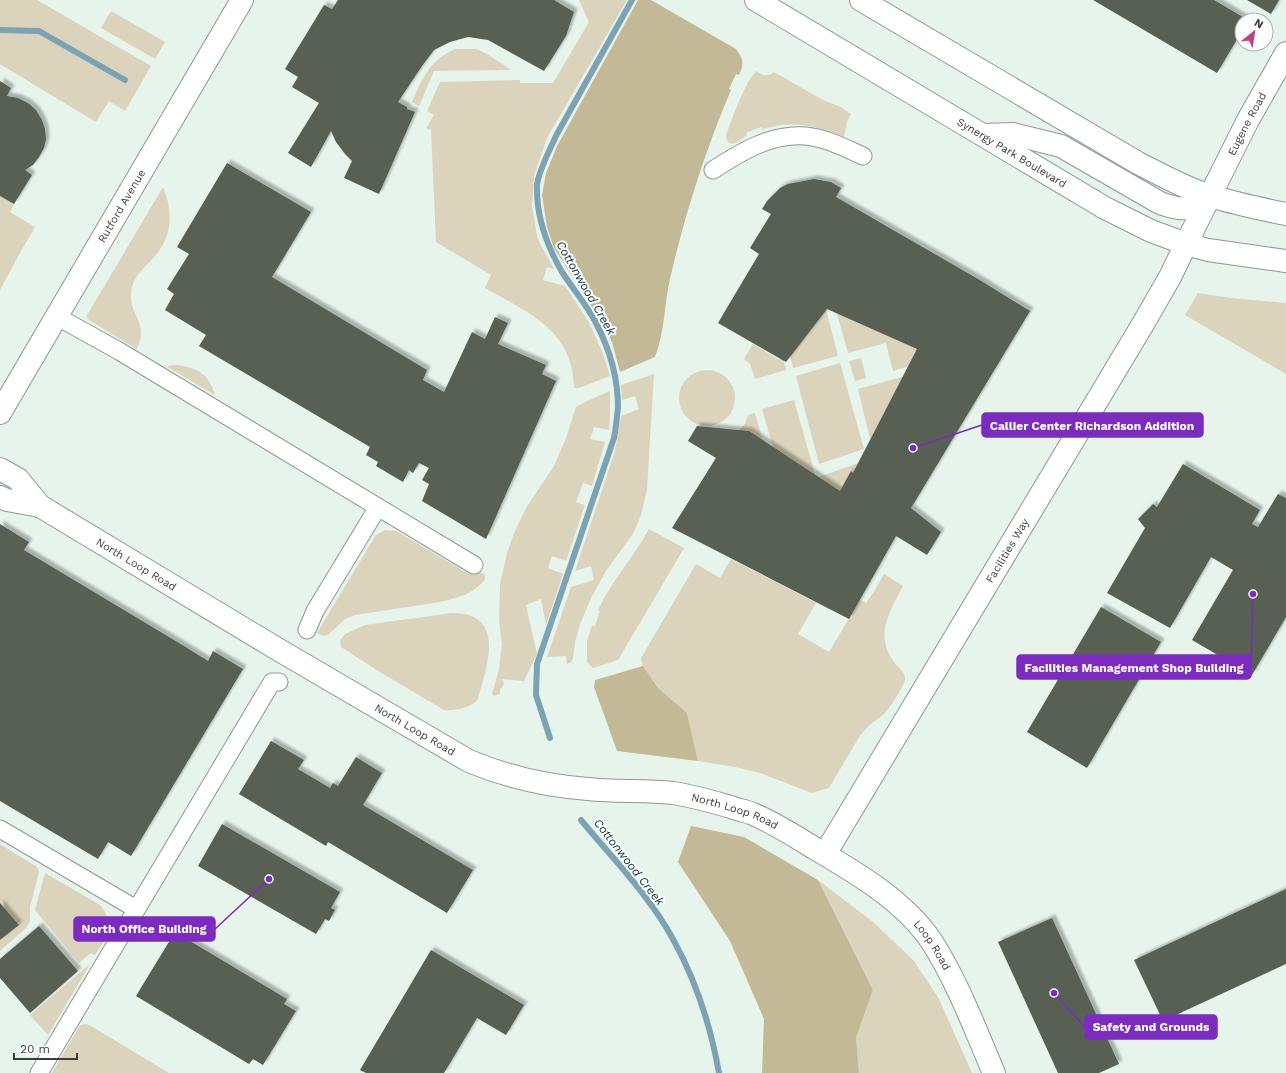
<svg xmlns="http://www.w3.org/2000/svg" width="1286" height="1073" font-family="'Work Sans',sans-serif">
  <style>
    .green { fill: #dbd3bb }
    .forest { fill: #c4b996 }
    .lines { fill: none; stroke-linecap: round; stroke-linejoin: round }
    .stream { stroke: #7ca2b4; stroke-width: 6 }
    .building { fill: #595e53; filter: url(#shadow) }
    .pedestrian-casing { stroke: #8c9991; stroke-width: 19 }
    .minor-casing { stroke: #8c9991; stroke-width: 24 }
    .tertiary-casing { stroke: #8c9991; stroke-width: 24 }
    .pedestrian { stroke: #fff; stroke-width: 17 }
    .minor { stroke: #fff; stroke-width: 22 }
    .tertiary { stroke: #fff; stroke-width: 22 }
    .labels { text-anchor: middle; stroke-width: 4; stroke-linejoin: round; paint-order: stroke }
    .street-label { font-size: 11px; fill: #393e3b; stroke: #fcfefd }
    .water-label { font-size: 12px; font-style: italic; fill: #092e3c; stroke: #fcfefd }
    .leader { fill: none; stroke: #7b2cbf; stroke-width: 1.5 }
    .callout-dot { fill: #7b2cbf; stroke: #fcfefd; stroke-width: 1.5 }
    .callout { fill: #7b2cbf; stroke: #7b2cbf; stroke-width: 1.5 }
    .callout-label { font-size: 12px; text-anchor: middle; font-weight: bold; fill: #fff }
  </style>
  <defs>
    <filter id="shadow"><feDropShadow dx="3.5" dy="-3.5" stdDeviation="1" flood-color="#0004"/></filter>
  </defs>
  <rect width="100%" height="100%" fill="#e6f4ec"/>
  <g class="green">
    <polygon points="0,0 37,0 151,66 125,111 109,101 96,122 0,64"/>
    <path d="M579 0H627L547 138 534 176 532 207 538 240 554 269 547 267 543 280 565 286 588 321 602 351 610 376 579 388H574C573 330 529 313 485 288L491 275 436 242 431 130 426 128 434 115 427 111 440 82 520 80V83H553L589 22Z"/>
    <polygon points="111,11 165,42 155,59 101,28"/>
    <path d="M456 49H477L487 54 511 70 434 71 419 106 412 102C422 79 431 58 456 49Z"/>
    <path d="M756 71C762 76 768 77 774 72L823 100 841 107 851 114 847 122 844 137C815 125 794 120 763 129L761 127 746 133 747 135C740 140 729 151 726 136 732 119 744 84 756 71Z"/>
    <path d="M163 187C173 211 173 235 155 256 145 268 132 276 131 294 130 317 149 321 137 349L89 320 86 317Z"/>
    <polygon points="0,196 14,204 10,212 35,227 21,251 0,290"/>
    <polygon points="830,289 931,347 923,362 893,371 886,343 848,353"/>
    <polygon points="821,290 838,356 793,368 788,346"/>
    <polygon points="1198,293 1231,298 1286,303 1286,374 1185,315"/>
    <polygon points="753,344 779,360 782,356 786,370 755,379 750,364 744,359"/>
    <polygon points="861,358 866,378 855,381 849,361"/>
    <polygon points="840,363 864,449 819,464 796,376"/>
    <path d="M178 365C200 369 208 374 215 395L166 366Z"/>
    <circle cx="707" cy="398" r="28"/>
    <polygon points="917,373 872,447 858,389"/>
    <polygon points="654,374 647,489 641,515 634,532 606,571 592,596 580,624 575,643 573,658 571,662 567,664 566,656 547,657 571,587 594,580 591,566 575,571 615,451 621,416 639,409 635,396 622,400 621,385"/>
    <polygon points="610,391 610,415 609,430 594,427 590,439 605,442 592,486 583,483 576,502 585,505 566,561 552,556 548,568 563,574 546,625 541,599 526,605 537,654 524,681 502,679 504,684 500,690 500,694 494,696 492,694 499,670 502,644 499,621 500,584 507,553 514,533 526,508 554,466 566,438 576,407 583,403"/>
    <polygon points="794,400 816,478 864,461 841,501 778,464 762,409"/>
    <polygon points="755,413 768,459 732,437 745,424 748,415"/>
    <path d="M649 529 684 548 618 660 593 668 587 662V641L592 626H595L600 611 598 610C612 580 634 557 649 529Z"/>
    <path d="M385 530 396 531 469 574 473 568 485 575V579C475 594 456 598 440 602L355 615 345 619 328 635 323 636 317 633 376 535Z"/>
    <path d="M731 559 816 603 798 634 829 652 860 600 866 603 873 593 884 574 903 586C890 611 874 635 894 662 898 668 906 672 905 680 904 686 888 711 883 715 876 721 869 724 864 731 859 736 856 743 852 749 844 762 837 775 829 788L812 793 760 773 735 767 698 761 687 713 658 688 643 666 641 658 696 564 720 578Z"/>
    <path d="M452 613C507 613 487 666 478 699 472 708 454 711 444 710L380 672 341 647 340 641 345 634 365 625Z"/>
    <polygon points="0,844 37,867 39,872 30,907 30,921 26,928 0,951 0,940 19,925 0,903"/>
    <path d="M45 873 100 905C117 926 107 936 95 955L91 953 79 963 35 910Z"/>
    <polygon points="818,880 873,922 914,961 939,999 972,1073 859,1073 856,1038 873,990"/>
    <polygon points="90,964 48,1035 30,1015"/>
    <polygon points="86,1024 91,1026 169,1073 52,1073 80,1025"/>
  </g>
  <g class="forest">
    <path d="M638 0H651L736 49C744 60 744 63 739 75L736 74 729 89 731 90C705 151 685 214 670 279 664 304 665 332 655 357L620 372 612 342 601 321 554 248 547 227 542 195 546 173 557 146Z"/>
    <polygon points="643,666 658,688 687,713 698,761 617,751 594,687 595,680"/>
    <polygon points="691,826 744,837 818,880 873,990 856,1038 859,1073 762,1073 764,1019 730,941 678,862"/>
  </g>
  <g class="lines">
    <g class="stream">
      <polyline points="0,30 39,31 125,80"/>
      <path d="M550 738 536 695 537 664 614 438C616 428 617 417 618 407 618 378 609 348 596 323 587 305 573 289 562 272 547 246 536 216 537 185 538 172 551 147 557 134L632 0"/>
      <path d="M581 820C613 859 650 896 674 941 696 981 711 1028 719 1073"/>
    </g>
  </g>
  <g class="building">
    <polygon points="338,0 554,0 574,12 566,36 544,71 488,40 468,37 450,42 434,50 422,66 398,102 407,107 407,109 415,112 379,194 344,178 352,161 345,154 336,142 331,131 311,167 288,153 319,103 292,87 298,77 285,69 324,5 332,9"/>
    <polygon points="1093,0 1214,0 1248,20 1242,20 1242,31 1217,73"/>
    <polygon points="1247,0 1279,0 1271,14"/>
    <polygon points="0,81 11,88 7,96 18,98 28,103 36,110 42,120 45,129 46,139 44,148 39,157 33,165 25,170 32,175 14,204 0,196"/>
    <polygon points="227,163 311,212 272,277 427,370 423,380 444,392 472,332 485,339 495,317 508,323 498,344 546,365 542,374 556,381 486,539 422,501 429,484 422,480 429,468 419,463 413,473 409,470 403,482 376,466 378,462 366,455 370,447 199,346 206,335 165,310 174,294 167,289 189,254 177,247"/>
    <polygon points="814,179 831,182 841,188 836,197 978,279 1030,311 911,508 941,532 927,555 896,536 849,619 672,528 716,458 688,441 697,426 749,431 840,491 851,471 853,473 917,349 827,309 786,362 718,323 759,254 750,248 771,214 762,209 767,201 780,188 788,184"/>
    <polygon points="1183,464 1260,510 1252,524 1258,527 1278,494 1286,498 1286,617 1252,675 1192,640 1233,570 1211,557 1170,628 1107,593 1145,528 1138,519 1153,504 1157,507"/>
    <polygon points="0,524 29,542 24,550 184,646 208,661 213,651 243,669 131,856 108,842 98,859 0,801"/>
    <polygon points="1101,607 1161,642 1087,768 1027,732"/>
    <polygon points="271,741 304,760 298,769 330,788 333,783 338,786 356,757 382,773 363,805 473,870 447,913 328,842 326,846 239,794"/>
    <polygon points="222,824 340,892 331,908 335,910 329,921 325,919 316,934 198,866"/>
    <polygon points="1286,889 1286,964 1163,1021 1134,960"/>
    <polygon points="0,903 19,925 0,940"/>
    <polygon points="1052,918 1119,1064 1099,1073 1058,1073 998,942"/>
    <polygon points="39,926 78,971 30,1013 0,978 0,959"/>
    <polygon points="175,932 287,999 284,1004 296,1011 263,1065 253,1059 249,1064 136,996"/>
    <polygon points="431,950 524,1005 506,1035 477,1018 444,1073 366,1073 360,1070"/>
  </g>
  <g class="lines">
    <g class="pedestrian-casing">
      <g id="pedestrian">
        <path d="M713 170C741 152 771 133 806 136 826 138 845 148 863 156"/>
        <polyline points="56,316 119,351 474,565"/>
        <polyline points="307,630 315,611 378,507"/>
        <polyline points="0,829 136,909"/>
        <polyline points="39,1073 272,682 279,682"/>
      </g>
    </g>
    <g class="minor-casing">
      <g id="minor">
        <path id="s1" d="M1210 196 1248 120 1286 53"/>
        <path id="s2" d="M0 413 242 0"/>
        <path id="s3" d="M0 469 18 479 40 506 279 650 469 761C507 777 547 786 588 789 616 792 645 790 673 793 693 796 713 802 731 807 738 810 746 811 753 814 774 823 795 836 814 848 855 872 905 901 932 942 958 983 975 1029 994 1073"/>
        <polyline points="0,497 7,500 40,506"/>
        <path id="s4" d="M825 854 1143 324 1170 277 1186 244"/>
      </g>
    </g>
    <g class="tertiary-casing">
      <g id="tertiary">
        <path id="s5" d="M756 0 1105 208 1151 231 1186 244 1208 250 1286 261"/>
        <path d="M861 0 1138 163C1162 175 1186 189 1211 196 1236 204 1261 209 1286 214"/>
        <path d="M983 135 1013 134 1061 146 1160 203C1184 212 1189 210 1210 196"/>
        <polyline points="1186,244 1210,196"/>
      </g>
    </g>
    <use href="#pedestrian" class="pedestrian"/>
    <use href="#minor" class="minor"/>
    <use href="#tertiary" class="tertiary"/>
  </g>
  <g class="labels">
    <g class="street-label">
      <text dy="4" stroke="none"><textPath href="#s1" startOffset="81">Eugene Road</textPath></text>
      <text dy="4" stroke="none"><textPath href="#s5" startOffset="298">Synergy Park Boulevard</textPath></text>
      <text dy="4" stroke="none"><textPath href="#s2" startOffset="240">Rutford Avenue</textPath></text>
      <text dy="4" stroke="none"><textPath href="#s4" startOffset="354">Facilities Way</textPath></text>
      <text dy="4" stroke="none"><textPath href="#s3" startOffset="168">North Loop Road</textPath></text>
      <text dy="4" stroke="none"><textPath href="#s3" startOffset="492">North Loop Road</textPath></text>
      <text dy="4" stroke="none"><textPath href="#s3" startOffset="827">North Loop Road</textPath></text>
      <text dy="4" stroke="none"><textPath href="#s3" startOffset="1070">Loop Road</textPath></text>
    </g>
    <g class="water-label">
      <text transform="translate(586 288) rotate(60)" y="4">Cottonwood Creek</text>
      <text transform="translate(629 862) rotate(52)" y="4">Cottonwood Creek</text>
    </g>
  </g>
  <path class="leader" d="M913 448L982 425M1253 594L1251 667M269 879L215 929M1054 993L1085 1027"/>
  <g class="callout-dot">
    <circle cx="913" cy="448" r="4"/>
    <circle cx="1253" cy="594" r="4"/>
    <circle cx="269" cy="879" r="4"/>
    <circle cx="1054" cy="993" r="4"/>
  </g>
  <g class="callout">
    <rect x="982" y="413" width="221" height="24" rx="4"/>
    <rect x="1017" y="655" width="234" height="24" rx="4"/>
    <rect x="74" y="917" width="141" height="24" rx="4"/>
    <rect x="1085" y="1015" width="132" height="24" rx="4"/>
  </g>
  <g class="callout-label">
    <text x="1092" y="430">Callier Center Richardson Addition</text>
    <text x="1134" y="672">Facilities Management Shop Building</text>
    <text x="144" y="933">North Office Building</text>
    <text x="1151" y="1031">Safety and Grounds</text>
  </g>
  <g transform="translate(1254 32) rotate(30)"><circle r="19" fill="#fcfefd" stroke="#aeb1af"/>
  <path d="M0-3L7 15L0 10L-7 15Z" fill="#c24087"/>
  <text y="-6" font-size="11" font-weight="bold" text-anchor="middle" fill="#393e3b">N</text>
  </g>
  <path d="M14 1053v6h63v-6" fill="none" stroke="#393e3b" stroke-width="2"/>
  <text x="20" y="1053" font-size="12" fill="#393e3b" stroke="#fcfefd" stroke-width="3" paint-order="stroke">20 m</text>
</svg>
